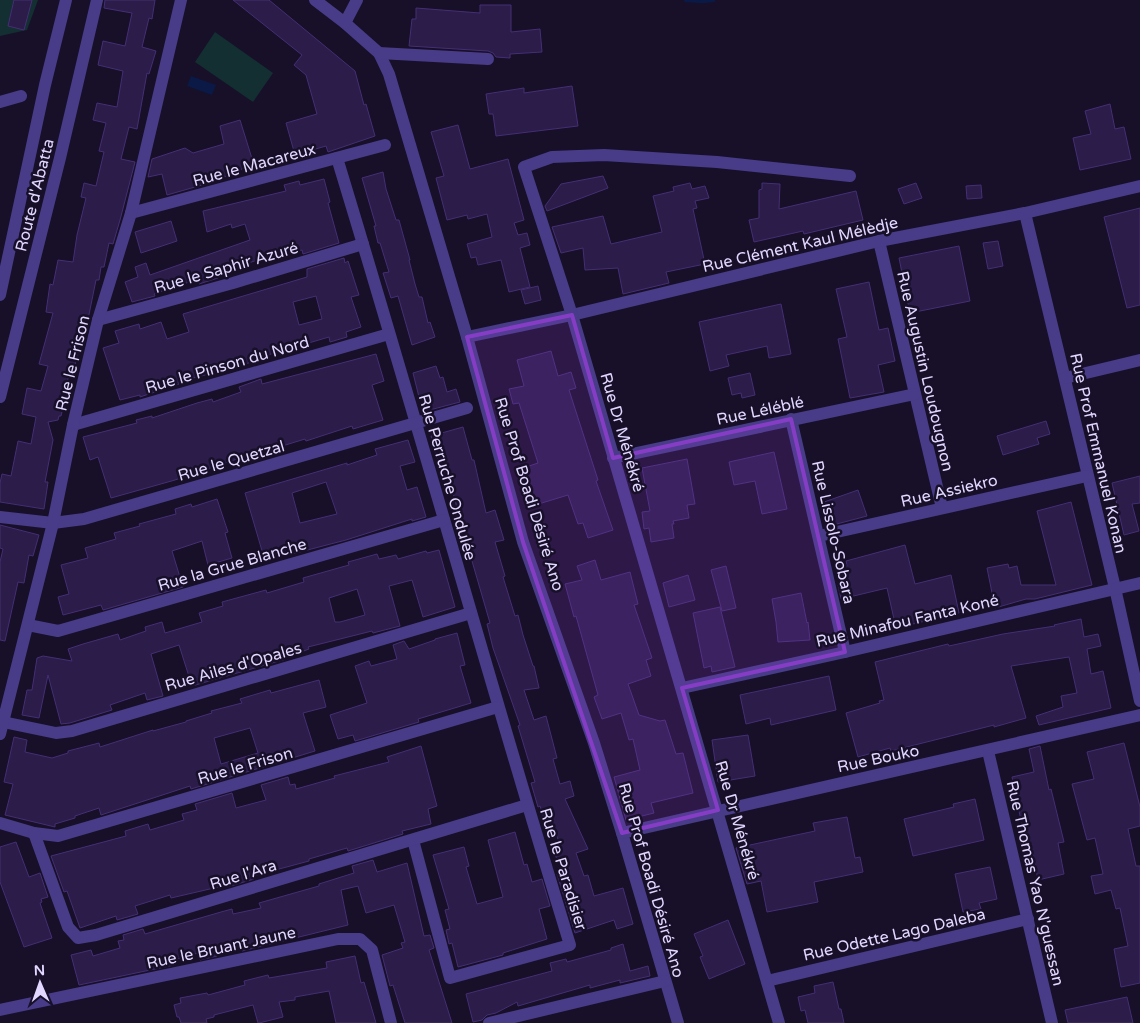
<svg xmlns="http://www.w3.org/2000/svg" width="1140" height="1023" font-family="'Varela Round',sans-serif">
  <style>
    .green { fill: #132f32 }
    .water { fill: #0b1946 }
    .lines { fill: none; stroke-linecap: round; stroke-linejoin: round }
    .stream { stroke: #0b1946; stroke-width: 4.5 }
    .building { fill: #2b1c49; stroke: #452e75; fill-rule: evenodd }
    .minor { stroke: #483b87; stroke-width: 12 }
    .tertiary { stroke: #483b87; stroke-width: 12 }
    .marked { fill: #853dc5; fill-opacity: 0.2; stroke: #853dc5; stroke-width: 4; stroke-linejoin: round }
    .labels { text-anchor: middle; stroke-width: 5; stroke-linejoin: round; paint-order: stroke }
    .street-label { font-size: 16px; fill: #e1d7ff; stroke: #171028 }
  </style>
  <rect width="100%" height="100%" fill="#171028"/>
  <g class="green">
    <polygon points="0,0 38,0 27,30 0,36"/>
    <polygon points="215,32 273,73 253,102 195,62"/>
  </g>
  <polygon class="water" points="191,76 216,85 212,95 187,86"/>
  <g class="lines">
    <polyline class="stream" points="686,0 703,1 713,0"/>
  </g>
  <g class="building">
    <polygon points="14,0 32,0 24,30 8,26"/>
    <polygon points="105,0 155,0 152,19 149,18 142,47 156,51 149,74 147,73 137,129 129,127 121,159 135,162 120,220 113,244 109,243 104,267 101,267 99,280 96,280 83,344 80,344 73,373 70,372 62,399 65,400 61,416 59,416 58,420 48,422 53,440 45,482 48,482 44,509 0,502 0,483 2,474 11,476 18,441 31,444 36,417 22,414 27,388 41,391 48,366 39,364 53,313 46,312 50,284 53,285 58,260 73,262 77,235 86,198 81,197 84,183 96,186 104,152 99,151 106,123 93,120 97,103 117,107 123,71 98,65 103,41 125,46 132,13 104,8"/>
    <polygon points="233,0 269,0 355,71 364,105 366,104 375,136 328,152 326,146 295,155 286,123 317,114 306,75 294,65 302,55"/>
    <polygon points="480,5 511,5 511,32 540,29 542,52 510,54 510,58 496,57 493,53 488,51 409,46 412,19 416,19 416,8 480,13"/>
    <polygon points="572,86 578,126 496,136 493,114 489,114 486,94 524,88 524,93"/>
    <polygon points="1110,104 1115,129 1124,127 1131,159 1080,170 1073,138 1091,134 1085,111"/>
    <polygon points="240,120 254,165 227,174 227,176 201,183 202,185 167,195 162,174 148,177 152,159 185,148 193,153 224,144 220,126"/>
    <polygon points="458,125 470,169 508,159 524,220 514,223 518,235 527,233 530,245 520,248 530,287 509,292 501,260 478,265 476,257 471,258 467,244 492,237 487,214 468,219 467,215 447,220 436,178 444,176 431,132"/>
    <polygon points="383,172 386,189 396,220 399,220 410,260 409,260 415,284 419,297 422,297 428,323 430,322 435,337 412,345 398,296 391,298 383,273 389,272 380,243 378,243 374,226 376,226 362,178"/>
    <polygon points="603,176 608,188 547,211 545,206 561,184"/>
    <polygon points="324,179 330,202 328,203 339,243 303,254 302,250 259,262 258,260 235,267 236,270 217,275 218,278 199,284 198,279 154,294 155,296 132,302 125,282 138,277 135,267 146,263 150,275 250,240 245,224 232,228 231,224 207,232 203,211 286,191 284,185 299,181 300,185"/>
    <polygon points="690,183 692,189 705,186 709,198 695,201 697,208 693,209 705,264 666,272 669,283 623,294 618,268 585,270 583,248 561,253 552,227 603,216 611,244 662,232 653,196 674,191 673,187"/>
    <polygon points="762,183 780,184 779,209 856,191 863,220 804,234 803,231 754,242 749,220 759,218 759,190 762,189"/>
    <polygon points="916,183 922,198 904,204 898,189"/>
    <polygon points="981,185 982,198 967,199 966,186"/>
    <polygon points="1140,208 1140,305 1127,308 1104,217"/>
    <polygon points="171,221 177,241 141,253 135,232"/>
    <polygon points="998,241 1003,266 988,269 983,243"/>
    <polygon points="959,246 970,301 910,313 899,258"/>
    <path d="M344 258 345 263 348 261 359 295 351 297 361 327 346 332 347 337 330 342 329 337 254 359 255 361 232 368 178 382 179 384 140 397V395L120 400 103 348 119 343 115 331 139 324 140 329 161 322 167 339 189 332 183 314 307 277V269ZM316 296 322 319 299 325 293 302Z"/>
    <polygon points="869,282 879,330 888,328 895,361 878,365 884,392 850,398 838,339 847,337 836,289"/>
    <polygon points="538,286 541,300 525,304 521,290"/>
    <polygon points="781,304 791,354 769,358 767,346 726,355 729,366 710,371 699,322"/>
    <polygon points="551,351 558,376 571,372 576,388 569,390 598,480 596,481 613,530 588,538 583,523 578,524 568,495 532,506 520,469 538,463 519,403 513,404 509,389 524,386 517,360"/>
    <polygon points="376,354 384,381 372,385 383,420 353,429 352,426 306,441 305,439 279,447 280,452 261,457 260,454 237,459 175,480 111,498 98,457 90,460 83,437 137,423 136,420 152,416 152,418 197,403 212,399 213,402 241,392 239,387 261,379 262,384"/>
    <polygon points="436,366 440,378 443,377 447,392 456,389 460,402 426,411 421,396 419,397 413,373"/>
    <polygon points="750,373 755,395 742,398 741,393 732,395 728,378"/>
    <polygon points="1046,421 1050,434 1037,438 1039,444 1003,455 997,436"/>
    <polygon points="463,427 472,460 474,460 486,513 495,510 504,540 495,542 505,576 503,577 515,616 518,615 523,635 533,666 534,666 539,688 524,690 534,720 546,716 557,758 553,759 560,784 570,781 574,796 565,799 588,849 576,853 584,876 588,875 594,896 623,888 633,924 617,929 614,920 575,933 557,874 561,873 559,867 560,867 554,852 562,849 549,817 544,818 540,806 538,807 531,783 535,782 518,726 520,725 493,648 487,624 490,623 465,537 459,538 455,520 460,519 452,489 446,491 431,436"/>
    <path d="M408 440 415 462 400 466 407 490 417 487 426 517 412 521V519L346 540 265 561 245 493 347 463V465L377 455 375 449ZM326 482 337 514 300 523 292 493Z"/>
    <polygon points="774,452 787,509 762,514 755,481 734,485 729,462"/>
    <polygon points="687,459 695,504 687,505 689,518 673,521 674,524 672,524 674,538 651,542 649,528 644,529 642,512 650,511 642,468"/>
    <polygon points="1140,476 1140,503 1132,504 1139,531 1124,535 1112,483"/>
    <polygon points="858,490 867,516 833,525 824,502"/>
    <polygon points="217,499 228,532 225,533 232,558 208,565 202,541 172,551 183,587 103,610 101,605 63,615 58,597 69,594 61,565 88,558 85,548 116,539 114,533 140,526 139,524 176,514 175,509 191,504 192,507"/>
    <polygon points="1071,502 1092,585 1035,599 1026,599 995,608 987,568 1008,564 1009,568 1017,566 1021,585 1056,585 1037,511"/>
    <polygon points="0,525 39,535 33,556 29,555 24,583 18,582 5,641 0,640 0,562 3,549 0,548"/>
    <polygon points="905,545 915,584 951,575 959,613 896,628 887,588 841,599 838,585 843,583 839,568 847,566 846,561"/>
    <path d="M439 550 455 607 423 617 412 580 389 586 400 626 373 633 372 631 308 647 309 649 285 658 286 659 192 686 179 645 151 654 163 696 147 700 145 693 110 705 112 710 70 723 61 724 48 675 39 718 22 715 27 690H32L37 658 43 656 72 661 68 649 83 644 118 634 120 640 146 631 145 627 162 622 165 633 202 622 199 613 223 606 222 602 266 590 267 593 304 582 303 578 349 565 348 562 377 554 379 559 396 555 398 559 426 551 427 553ZM357 589 365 615 340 622H335L329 598Z"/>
    <polygon points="595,560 601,580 630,572 638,604 634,605 652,658 646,660 651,676 628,684 639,715 660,721 665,720 676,754 683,753 693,793 651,803 654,813 626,820 614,777 640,770 633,739 629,740 621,713 602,719 594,697 598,695 576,616 574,617 565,584 582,580 577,566"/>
    <polygon points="726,566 736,608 722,611 711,570"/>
    <polygon points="688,575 695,600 669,607 663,583"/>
    <polygon points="801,593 807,623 808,622 810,640 778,642 776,622 772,599"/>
    <polygon points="720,607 735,667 712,672 711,666 704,668 693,613"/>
    <polygon points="1081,619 1084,637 1098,634 1101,646 1087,649 1091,674 1103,671 1111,708 1039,725 1036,716 1063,707 1061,696 1077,693 1069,657 1011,666 1026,718 994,727 994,725 891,751 890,748 858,757 846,713 880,703 879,701 884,700 875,662 948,644 949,646 1003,634 1055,626 1054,625"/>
    <polygon points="457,633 465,665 460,666 471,703 418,719 419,722 355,741 353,735 338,739 330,715 367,703 355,666 369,661 371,666 397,659 393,645 404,641 409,649 435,640 435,639"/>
    <polygon points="829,676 836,710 771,725 770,718 746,724 740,695"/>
    <path d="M319 680 326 707 303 713 315 751 191 789 190 786 101 815 99 808 75 816V818L55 824V827L5 815 13 784 4 782 14 737 27 740 25 752 52 758 68 753V751L99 743 100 747 153 730V731L186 722V721L212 713 211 711 242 703 240 699 270 690 271 693ZM250 728 258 753 221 764 214 738Z"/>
    <polygon points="748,735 755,776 718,782 712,740"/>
    <polygon points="1124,743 1140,807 1140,826 1128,829 1136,866 1140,866 1140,983 1121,987 1114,949 1128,946 1120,908 1116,909 1111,890 1095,894 1091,876 1103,874 1095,838 1087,840 1072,784 1094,779 1087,752"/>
    <polygon points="421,746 437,806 428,809 431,824 402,831 403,834 348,851 347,848 309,859 309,861 253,876 254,879 227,887 227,885 171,898 170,895 135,906 138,914 117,920 116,916 80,928 67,891 64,892 51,856 126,836 125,831 148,824 150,830 184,820 182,814 197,810 195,804 232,793 236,808 266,800 261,785 288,777 290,785 295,784 296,789 335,778 334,776 389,762 387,757"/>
    <polygon points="1040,746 1049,790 1051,789 1064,842 1058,843 1064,874 1038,880 1032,849 1027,850 1012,777 1034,772 1029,749"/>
    <polygon points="975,799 984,840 913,856 904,819 954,807 953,804"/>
    <polygon points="847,817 855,858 860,857 863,872 814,882 818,902 767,912 761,881 747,884 736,848 815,831 813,823"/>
    <polygon points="515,832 524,865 527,864 532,882 542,879 550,906 539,909 547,939 503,953 503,955 458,967 452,943 449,944 446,930 450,929 445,910 449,909 433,855 464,847 469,866 466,867 477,904 503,897 488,840"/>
    <polygon points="16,842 29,877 40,873 48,897 41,899 42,902 40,903 52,938 24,947 0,882 0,847"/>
    <polygon points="373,860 377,872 407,863 424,936 430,935 434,948 429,950 452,1023 405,1023 393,985 390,986 382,955 403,948 401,943 405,942 394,905 366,913 358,886 341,890 348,925 242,951 241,944 215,949 217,956 200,960 198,953 173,960 174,965 79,985 71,955 91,950 93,956 120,948 118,941 124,940 123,935 143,929 145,934 221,912 232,909 233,914 261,908 259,903 319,886 319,884 354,873 352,866"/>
    <polygon points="990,867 997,899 979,903 981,909 963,912 955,874"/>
    <polygon points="728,920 745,964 709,979 700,957 703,956 694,934"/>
    <polygon points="623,944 630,971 648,966 650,976 620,983 620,980 590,988 590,985 518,1006 517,1002 496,1013 487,1015 482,1020 473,1022 466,994 552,971 550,963 566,959 567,962 611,950 611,948"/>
    <polygon points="355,956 361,983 364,982 376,1023 336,1023 329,991 295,997 295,1000 279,1002 283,1017 259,1023 258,1023 253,1005 214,1015 214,1017 206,1019 207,1023 181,1023 179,1017 177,1017 174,1005 181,1003 180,998 207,993 208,995 245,985 244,981 268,975 269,978 327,968 326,962"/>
    <polygon points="833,982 839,1009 841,1009 844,1023 808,1023 805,1010 801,1011 798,997 815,993 814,986"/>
    <polygon points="1127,997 1133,1023 1068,1023 1065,1010"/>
  </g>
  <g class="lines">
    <g class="minor">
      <polyline points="315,0 345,23 379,53 389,74 467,337 523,542 594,743 622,833 678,1023"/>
      <polyline points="345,23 357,0"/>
      <polyline points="379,53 488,59"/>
      <polyline points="0,102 21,96"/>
      <path d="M337 158C417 420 490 684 570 945L450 978 413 840"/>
      <polyline points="131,213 385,145"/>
      <polyline points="1025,213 1115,588 1140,701"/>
      <polyline points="879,241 942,508"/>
      <polyline points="98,320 233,283 363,244"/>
      <polyline points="467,337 572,315 879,241 1025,213 1140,186"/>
      <polyline points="1065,378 1140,360"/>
      <polyline points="791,419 845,652"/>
      <polyline points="73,425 389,334"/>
      <polyline points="613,458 915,394"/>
      <polyline points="0,517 53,523 84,519 467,408"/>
      <polyline points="819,536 1087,476"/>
      <polyline points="28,625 58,631 444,520"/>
      <polyline points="682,688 845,652 1140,583"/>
      <polyline points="3,722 56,733 72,731 471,613"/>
      <polyline points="0,734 53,523 73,425 98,320 131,213 181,0"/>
      <polyline points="988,751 1052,1023"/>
      <polyline points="0,823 34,833 58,836 498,707"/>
      <polyline points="34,833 68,927 78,938 96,935 527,805"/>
      <polyline points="622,833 1140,715"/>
      <polyline points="767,981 1028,919"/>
      <polyline points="0,1010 338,939 360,939 372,950 391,1023"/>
      <polyline points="489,1023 665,981"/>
      <polyline points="779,1023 572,315 524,167 552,157 604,155 717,162 850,176"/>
    </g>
    <g class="tertiary">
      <polyline points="0,295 45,85 66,0"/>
      <polyline points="0,397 60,158 97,0"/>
    </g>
  </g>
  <path class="marked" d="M572 315 613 458 791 419 845 652 682 688 718 810 622 833 523 542 467 337Z"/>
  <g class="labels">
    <g class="street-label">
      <text transform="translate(254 164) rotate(-15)" y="6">Rue le Macareux</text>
      <text transform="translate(34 195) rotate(-76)" y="6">Route d'Abatta</text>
      <text transform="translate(800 244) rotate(-13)" y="6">Rue Clément Kaul Mélèdje</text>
      <text transform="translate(226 267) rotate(-16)" y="6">Rue le Saphir Azuré</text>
      <text transform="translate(72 363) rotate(-76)" y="6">Rue le Frison</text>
      <text transform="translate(227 364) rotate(-16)" y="6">Rue le Pinson du Nord</text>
      <text transform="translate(926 371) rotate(77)" y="6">Rue Augustin Loudougnon</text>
      <text transform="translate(760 410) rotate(-12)" y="6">Rue Léléblé</text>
      <text transform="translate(623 432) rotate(74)" y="6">Rue Dr Ménékré</text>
      <text transform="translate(1099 453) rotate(77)" y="6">Rue Prof Emmanuel Konan</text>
      <text transform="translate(231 460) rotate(-16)" y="6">Rue le Quetzal</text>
      <text transform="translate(448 477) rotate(74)" y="6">Rue Perruche Ondulée</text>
      <text transform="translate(949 490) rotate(-13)" y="6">Rue Assiekro</text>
      <text transform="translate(530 494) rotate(73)" y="6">Rue Prof Boadi Désiré Ano</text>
      <text transform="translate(834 532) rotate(77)" y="6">Rue Lissolo-Sobara</text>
      <text transform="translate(232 564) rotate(-16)" y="6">Rue la Grue Blanche</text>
      <text transform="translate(907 620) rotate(-13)" y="6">Rue Minafou Fanta Koné</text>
      <text transform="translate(233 666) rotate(-16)" y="6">Rue Ailes d'Opales</text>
      <text transform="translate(878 758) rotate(-12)" y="6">Rue Bouko</text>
      <text transform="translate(245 765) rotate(-16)" y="6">Rue le Frison</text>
      <text transform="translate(738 820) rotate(74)" y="6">Rue Dr Ménékré</text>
      <text transform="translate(564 869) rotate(73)" y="6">Rue le Paradisier</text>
      <text transform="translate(243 874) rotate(-17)" y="6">Rue l'Ara</text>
      <text transform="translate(652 880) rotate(74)" y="6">Rue Prof Boadi Désiré Ano</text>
      <text transform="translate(1036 883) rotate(77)" y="6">Rue Thomas Yao N'guessan</text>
      <text transform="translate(894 934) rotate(-13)" y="6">Rue Odette Lago Daleba</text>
      <text transform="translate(221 947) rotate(-12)" y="6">Rue le Bruant Jaune</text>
    </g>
  </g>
  <g transform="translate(40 983) rotate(358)" stroke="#171028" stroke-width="4" paint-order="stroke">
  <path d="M0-4L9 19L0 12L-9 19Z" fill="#e1d7ff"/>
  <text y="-8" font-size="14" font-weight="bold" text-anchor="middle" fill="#e1d7ff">N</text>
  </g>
</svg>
